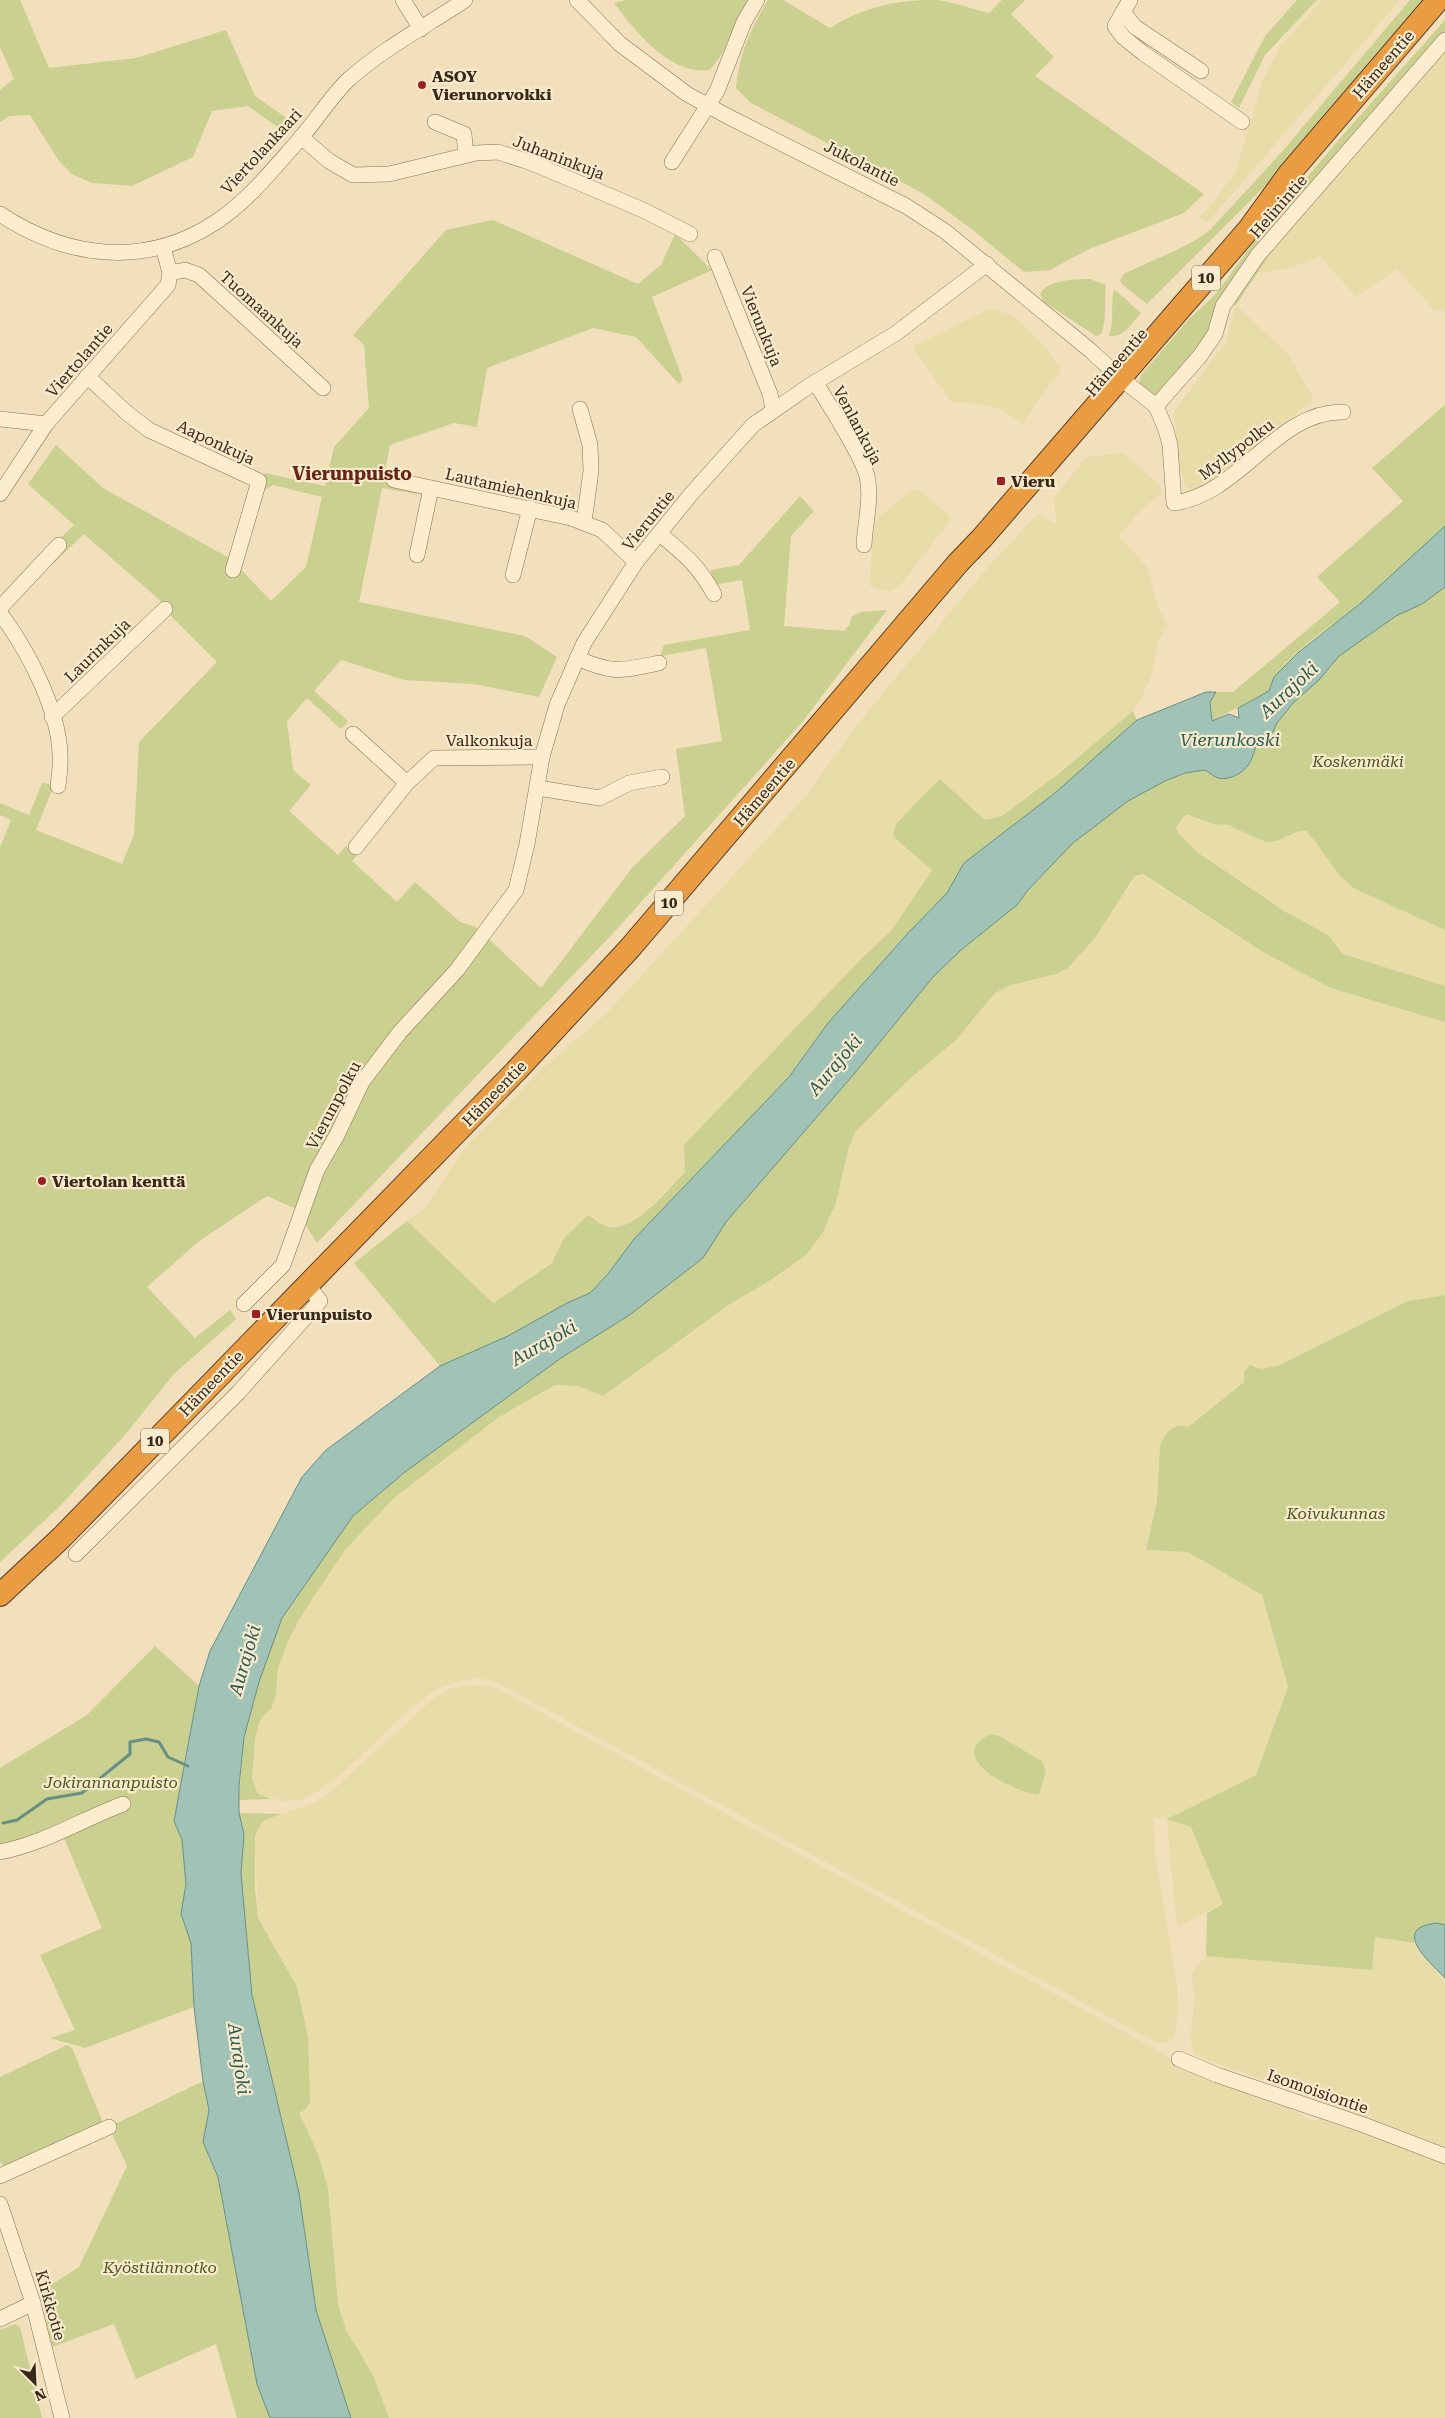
<svg xmlns="http://www.w3.org/2000/svg" width="1445" height="2418" font-family="'Roboto Serif',serif">
  <style>
    .farmland { fill: #e8dca8; fill-rule: evenodd }
    .green { fill: #cad08f }
    .water { fill: #a0c2b7; stroke: #679085 }
    .lines { fill: none; stroke-linecap: round; stroke-linejoin: round }
    .stream { stroke: #679085; stroke-width: 3 }
    .minor-casing { stroke: #8a6f54; stroke-width: 16 }
    .highway-casing { stroke: #573d29; stroke-width: 24 }
    .minor { stroke: #fcedcf; stroke-width: 15 }
    .highway { stroke: #ea9c43; stroke-width: 22 }
    .poi-dot { fill: #9e1f23; stroke: #f8eacc; stroke-width: 2 }
    .labels { text-anchor: middle; stroke-width: 4.5; stroke-linejoin: round; paint-order: stroke }
    .shield { fill: #f8eacc; stroke: #72624f; stroke-width: 1 }
    .shield-label { font-size: 15px; font-weight: bold; fill: #38281a }
    .street-label { font-size: 16px; fill: #38281a; stroke: #f8eacc }
    .poi-label { font-size: 16px; font-weight: bold; fill: #38281a; stroke: #f8eacc; text-anchor: start }
    .park-label { font-size: 16px; font-style: italic; fill: #4a561f; stroke: #f8eacc }
    .neighbourhood-label { font-size: 18px; font-weight: bold; fill: #682516; stroke: #f8eacc }
    .water-label { font-size: 18px; font-style: italic; fill: #285954; stroke: #f8eacc }
  </style>
  <rect width="100%" height="100%" fill="#f1e0bb"/>
  <g class="farmland">
    <polygon points="1322,0 1400,0 1208,222 1199,218 1216,199 1236,171 1263,80 1281,45"/>
    <polygon points="1445,49 1445,310 1435,311 1397,269 1356,297 1320,256 1293,267 1269,272 1258,272 1272,251"/>
    <polygon points="1236,305 1288,354 1312,396 1312,401 1233,465 1199,489 1190,490 1186,487 1179,464 1174,411 1226,342"/>
    <polygon points="987,310 998,310 1017,318 1045,347 1060,367 1061,372 1045,390 1023,424 999,408 971,403 952,403 914,350 914,346"/>
    <polygon points="1124,453 1160,486 1161,493 1140,511 1119,536 1147,567 1159,609 1168,625 1158,641 1152,674 1140,701 1133,711 1057,775 1002,816 985,820 940,779 896,839 932,870 891,931 862,958 836,986 685,1172 636,1221 619,1228 606,1227 588,1215 552,1262 493,1303 407,1221 425,1208 463,1150 544,1067 607,1013 805,797 854,729 879,698 981,575 1037,514 1057,524 1054,501 1056,496 1086,457"/>
    <polygon points="911,490 918,490 951,516 948,523 903,582 891,591 880,590 870,586 873,530 876,520"/>
    <polygon points="1184,815 1212,824 1228,825 1266,842 1276,841 1299,831 1307,831 1340,876 1353,888 1445,930 1445,986 1343,954 1328,935 1284,911 1197,852 1178,833 1176,827"/>
    <path d="M1139 873 1263 952 1331 988 1445 1022V1295L1408 1301 1280 1365 1262 1369 1254 1364 1244 1382 1187 1427 1182 1425 1175 1427 1163 1438 1160 1446 1157 1501 1146 1550 1188 1552 1262 1595 1288 1688 1256 1775 1168 1819 1191 1826 1223 1904 1177 1927 1167 1820 1153 1817 1155 1852 1177 1986 1178 2013 1174 2037 1167 2043H1157L498 1683 480 1678 462 1680 436 1689 416 1704 345 1771 318 1791 300 1800 282 1801 258 1794 252 1779 255 1739 259 1723 263 1716 271 1709 276 1695 278 1667 291 1635 316 1590 344 1551 394 1498 499 1417 555 1385 579 1386 603 1396 730 1304 769 1281 806 1255 822 1234 836 1203 849 1146 856 1131 914 1075 955 1041 995 993 1011 985 1056 974 1079 957ZM1028 1754 1042 1761 1015 1789 980 1767Z"/>
    <polygon points="473,1685 494,1687 511,1696 1155,2049 1190,2071 1289,2107 1310,2121 1320,2119 1445,2162 1445,2418 389,2418 373,2375 346,2330 338,2304 328,2188 299,2113 264,1931 258,1918 255,1836 263,1821 316,1802 334,1789 433,1699 451,1688"/>
    <polygon points="1375,1937 1414,1943 1445,1978 1445,2151 1345,2110 1195,2055 1190,2039 1195,1996 1191,1974 1206,1956 1371,1970"/>
  </g>
  <g class="green">
    <polygon points="0,0 20,0 49,68 136,58 226,30 255,96 295,124 287,134 248,106 212,111 193,157 132,186 92,183 72,174 59,161 30,115 10,116 0,122 0,90 14,79 0,47"/>
    <path d="M626 0H747L722 54 710 70C670 76 635 31 614 3Z"/>
    <path d="M768 0H783L830 28C864 7 895 0 936 0 954 2 972 9 989 13L1002 0H1025L1011 14 1054 57 1035 76 1204 194 1184 213 1089 249 1050 270 1024 272 973 230 924 194 751 103 736 88C739 55 751 28 768 0Z"/>
    <polygon points="1297,0 1317,0 1265,55 1239,108 1231,102 1265,36"/>
    <path d="M1410 0H1423L1412 15 1286 165 1147 304 1122 284 1120 280 1124 274C1153 259 1184 250 1210 230L1280 154Z"/>
    <polygon points="1445,20 1445,49 1272,251 1236,305 1223,306 1200,356 1156,406 1138,391 1141,375 1190,318 1216,294 1264,228 1348,129"/>
    <polygon points="493,220 638,284 661,265 675,234 712,270 652,297 683,380 679,384 636,337 593,328 487,368 477,427 454,423 390,445 384,477 419,485 417,494 382,488 359,602 525,636 557,657 539,697 474,684 404,680 341,660 314,691 348,721 341,729 307,698 287,721 293,770 311,785 289,811 338,855 346,846 357,855 352,861 397,902 415,882 460,922 476,927 541,988 632,868 685,816 676,749 722,741 706,648 660,656 664,645 750,630 742,580 713,585 711,570 739,565 800,496 814,511 791,536 784,626 844,631 850,624 851,617 861,612 887,610 804,720 617,929 317,1243 296,1209 267,1196 198,1242 147,1287 195,1338 230,1310 236,1319 174,1374 124,1436 61,1505 0,1562 0,847 11,820 0,815 0,803 29,815 42,783 54,785 36,830 122,864 134,835 139,742 217,662 168,613 163,603 84,534 54,563 44,554 74,525 28,484 56,445 103,488 231,559 271,601 306,567 322,497 273,485 262,492 265,473 325,486 334,447 369,408 364,345 353,335 446,230"/>
    <path d="M1090 279 1106 285C1104 300 1107 322 1101 334L1096 336 1044 302 1040 294C1047 280 1075 279 1090 279Z"/>
    <path d="M1114 289 1141 313C1132 323 1124 338 1109 336 1115 320 1110 305 1114 289Z"/>
    <path d="M1445 405V526C1417 553 1389 579 1360 604 1329 629 1284 653 1269 691L1212 721 1210 702 1216 692H1233L1340 602 1317 577 1403 501 1372 468Z"/>
    <path d="M1445 587V930L1353 888 1340 876 1307 831H1299L1276 841 1266 842 1228 825 1213 824 1188 815 1184 816 1176 827 1178 833 1197 852 1284 911 1328 935 1343 954 1445 986V1022L1331 988 1263 952 1143 874 1135 876 1094 939 1068 968 1056 974 1011 985 995 993 955 1041 914 1075 856 1131 849 1146 836 1203 822 1234 806 1255 769 1281 730 1304 603 1396 579 1386 555 1385 499 1417 394 1498 344 1551 303 1613 291 1635 278 1667 276 1695 271 1709 263 1716 259 1723 255 1739 252 1779 258 1794 272 1799 239 1800 244 1737 259 1682 282 1618 353 1516 405 1472 467 1425 561 1358 631 1314 703 1258 726 1222 854 1074 933 977 961 950 1017 905 1028 890 1073 843 1105 818 1128 801 1165 781 1185 773 1205 770 1219 778 1249 764C1253 749 1257 736 1273 732L1277 723 1293 703 1319 680 1339 656 1396 616 1422 604Z"/>
    <path d="M1133 711 1137 720 1127 731 1055 793 964 863 947 893 910 931 828 1023 789 1077 634 1239 608 1274 590 1293 567 1303 508 1336 440 1366 354 1263 407 1221 493 1303 552 1263 564 1238 588 1215C594 1219 601 1225 608 1227 634 1233 668 1189 685 1172L684 1145 862 958 891 931 932 870 896 839 893 834 896 824 940 779 985 820 1002 816 1057 775Z"/>
    <path d="M1445 1295V1925C1430 1921 1413 1925 1414 1943L1375 1937 1372 1970 1206 1956 1207 1913 1223 1904 1191 1827 1167 1819 1256 1775 1288 1687 1262 1595 1188 1552 1146 1550 1157 1501 1160 1446C1164 1433 1173 1422 1188 1427L1244 1382V1372L1250 1365 1262 1369 1280 1365 1408 1301Z"/>
    <polygon points="155,1646 199,1686 174,1821 182,1840 186,1884 181,1914 191,1943 194,2007 85,2048 50,2038 75,2030 40,1955 102,1928 61,1831 0,1852 0,1768 87,1715"/>
    <path d="M991 1734 999 1736 1042 1761 1046 1771 1039 1794C1015 1794 941 1755 991 1734Z"/>
    <polygon points="239,1813 281,1814 263,1821 255,1836 255,1887 258,1918 297,1987 308,2037 310,2101 306,2109 299,2113 318,2154 328,2188 338,2304 346,2330 373,2375 389,2418 351,2418 316,2310 299,2193 252,1995 241,1874 244,1834"/>
    <polygon points="67,2045 72,2048 104,2125 4,2167 0,2161 0,2077"/>
    <polygon points="203,2081 209,2110 207,2125 209,2158 218,2177 257,2384 270,2418 237,2418 216,2344 136,2379 114,2324 52,2347 40,2292 79,2267 127,2166 109,2127"/>
    <polygon points="15,2324 20,2327 42,2418 0,2418 0,2330"/>
  </g>
  <g class="water">
    <path d="M1445 526V587L1422 604 1396 616 1339 656 1319 680 1293 703 1277 723 1273 732C1252 738 1258 749 1249 764 1243 773 1229 781 1218 778 1214 777 1209 772 1205 770L1185 773 1165 781 1128 801 1073 843 1028 890 1017 905 961 950 933 977 854 1074 726 1222 703 1258 631 1314 561 1358 405 1472 353 1516 282 1618 259 1682 244 1737 239 1787V1813L244 1834 241 1874 252 1995 299 2193 316 2310 351 2418H270L257 2384 218 2177 203 2142 209 2110 203 2081 194 2007 191 1943 181 1914 186 1884 182 1840 174 1821 199 1686 210 1651 302 1477 326 1450 440 1366 508 1336 567 1303 590 1293 608 1274 634 1239 789 1077 828 1023 910 931 947 893 964 863 1055 793 1137 720 1206 692H1216L1210 702 1212 721 1229 714 1239 718 1238 708 1269 691 1274 677 1299 652 1361 603Z"/>
    <path d="M1437 1923 1445 1925V1978C1430 1962 1389 1928 1437 1923Z"/>
  </g>
  <g class="lines">
    <polyline class="stream" points="3,1823 17,1820 47,1799 82,1793 130,1754 130,1742 146,1739 159,1742 168,1757 188,1766"/>
    <g class="minor-casing">
      <g id="minor">
        <polyline points="403,0 421,29"/>
        <path d="M577 0 620 44 687 94 727 116 906 206 946 232 1091 351 1119 377 1156 406 1166 430 1170 445 1174 503C1241 494 1276 411 1343 412"/>
        <polyline points="1130,0 1123,12 1135,27 1201,71"/>
        <polyline points="1123,12 1115,26 1123,37 1143,53 1242,122"/>
        <polyline points="435,122 464,134 466,155"/>
        <polyline points="301,137 329,161 353,175 389,174 476,153 498,152 532,163 643,210 690,234"/>
        <polyline points="672,162 717,91 744,22 757,0"/>
        <path d="M0 214C68 259 146 268 216 222 248 201 274 168 299 140 316 121 329 99 347 81 382 49 426 26 465 0"/>
        <polyline points="715,257 770,394 773,409"/>
        <polyline points="170,273 185,270 199,275 323,388"/>
        <polyline points="87,376 127,413 149,430 259,481 233,570"/>
        <path d="M815 382C828 403 861 454 867 476 872 498 865 523 864 545"/>
        <polyline points="1156,406 1200,356 1215,334 1223,306 1258,255 1445,40"/>
        <polyline points="580,409 590,445 591,471 584,522"/>
        <polyline points="0,419 46,424"/>
        <polyline points="394,480 571,518 602,530 636,562"/>
        <polyline points="0,494 46,424 168,285 170,273 163,247"/>
        <path d="M660 534C685 555 698 565 714 594"/>
        <polyline points="417,555 431,488"/>
        <polyline points="513,575 530,508"/>
        <polyline points="0,608 59,545"/>
        <path d="M0 613C27 649 59 709 60 755 61 765 59 776 58 786"/>
        <path d="M577 658C613 674 621 671 659 663"/>
        <polyline points="52,717 165,609"/>
        <polyline points="353,734 407,783"/>
        <polyline points="538,788 600,798 629,783 662,777"/>
        <polyline points="356,847 407,783 434,758 542,757"/>
        <polyline points="244,1304 283,1265 317,1170 337,1135 362,1082 400,1032 457,970 516,890 527,844 542,757 557,705 584,643 636,562 692,493 753,425 809,386 895,334 987,264"/>
        <polyline points="76,1554 238,1393 320,1301 307,1284"/>
        <path d="M0 1852C43 1844 83 1819 123 1804"/>
        <polyline points="1179,2059 1217,2075 1364,2125 1445,2156"/>
        <polyline points="0,2176 109,2127"/>
        <polyline points="0,2204 33,2303 62,2418"/>
        <polyline points="0,2319 33,2303"/>
      </g>
    </g>
    <g class="highway-casing">
      <polyline id="highway" points="0,1595 62,1537 516,1071 630,948 958,563 982,538 1249,229 1289,174 1438,0"/>
    </g>
    <use href="#minor" class="minor"/>
    <use href="#highway" class="highway"/>
  </g>
  <g class="poi-dot">
    <circle cx="422" cy="85" r="5"/>
    <rect x="996" y="476" width="10" height="10" rx="2.5"/>
    <circle cx="42" cy="1181" r="5"/>
    <rect x="251" y="1309" width="10" height="10" rx="2.5"/>
  </g>
  <g class="labels">
    <g class="shield">
      <rect x="1192" y="265.5" width="28" height="25" rx="4"/>
      <rect x="655" y="890.5" width="28" height="25" rx="4"/>
      <rect x="141" y="1428.5" width="28" height="25" rx="4"/>
    </g>
    <g class="shield-label">
      <text x="1206" y="283">10</text>
      <text x="669" y="908">10</text>
      <text x="155" y="1446">10</text>
    </g>
    <g class="street-label">
      <text transform="translate(1383 64) rotate(-49)" y="6">Hämeentie</text>
      <text transform="translate(261 151) rotate(-47)" y="6">Viertolankaari</text>
      <text transform="translate(559 157) rotate(21)" y="6">Juhaninkuja</text>
      <text transform="translate(862 163) rotate(27)" y="6">Jukolantie</text>
      <text transform="translate(1278 206) rotate(-49)" y="6">Helinintie</text>
      <text transform="translate(262 309) rotate(42)" y="6">Tuomaankuja</text>
      <text transform="translate(762 326) rotate(68)" y="6">Vierunkuja</text>
      <text transform="translate(79 360) rotate(-49)" y="6">Viertolantie</text>
      <text transform="translate(1116 362) rotate(-49)" y="6">Hämeentie</text>
      <text transform="translate(858 425) rotate(62)" y="6">Venlankuja</text>
      <text transform="translate(216 442) rotate(25)" y="6">Aaponkuja</text>
      <text transform="translate(1236 449) rotate(-37)" y="6">Myllypolku</text>
      <text transform="translate(511 488) rotate(13)" y="6">Lautamiehenkuja</text>
      <text transform="translate(648 520) rotate(-51)" y="6">Vieruntie</text>
      <text transform="translate(97 650) rotate(-44)" y="6">Laurinkuja</text>
      <text x="489" y="746">Valkonkuja</text>
      <text transform="translate(764 792) rotate(-49)" y="6">Hämeentie</text>
      <text transform="translate(494 1093) rotate(-46)" y="6">Hämeentie</text>
      <text transform="translate(333 1105) rotate(-62)" y="6">Vierunpolku</text>
      <text transform="translate(211 1383) rotate(-46)" y="6">Hämeentie</text>
      <text transform="translate(1318 2091) rotate(19)" y="6">Isomoisiontie</text>
      <text transform="translate(51 2305) rotate(74)" y="6">Kirkkotie</text>
    </g>
    <g class="poi-label">
      <text x="432" y="82">ASOY<tspan x="432" dy="18">Vierunorvokki</tspan></text>
      <text x="1011" y="487">Vieru</text>
      <text x="52" y="1187">Viertolan kenttä</text>
      <text x="266" y="1320">Vierunpuisto</text>
    </g>
    <g class="park-label">
      <text x="1358" y="767">Koskenmäki</text>
      <text x="1336" y="1519">Koivukunnas</text>
      <text x="111" y="1788">Jokirannanpuisto</text>
      <text x="160" y="2273">Kyöstilännotko</text>
    </g>
    <g class="neighbourhood-label">
      <text x="352" y="480">Vierunpuisto</text>
    </g>
    <g class="water-label">
      <text transform="translate(1289 690) rotate(-43)" y="6">Aurajoki</text>
      <text x="1230" y="746">Vierunkoski</text>
      <text transform="translate(835 1065) rotate(-50)" y="6">Aurajoki</text>
      <text transform="translate(544 1343) rotate(-30)" y="6">Aurajoki</text>
      <text transform="translate(245 1660) rotate(-74)" y="6">Aurajoki</text>
      <text transform="translate(239 2059) rotate(82)" y="6">Aurajoki</text>
    </g>
  </g>
  <g transform="translate(35 2383) rotate(156)" stroke="#f8eacc" stroke-width="4" paint-order="stroke">
  <path d="M0-4L9 19L0 12L-9 19Z" fill="#38281a"/>
  <text y="-8" font-size="14" font-weight="bold" text-anchor="middle" fill="#38281a">N</text>
  </g>
</svg>
